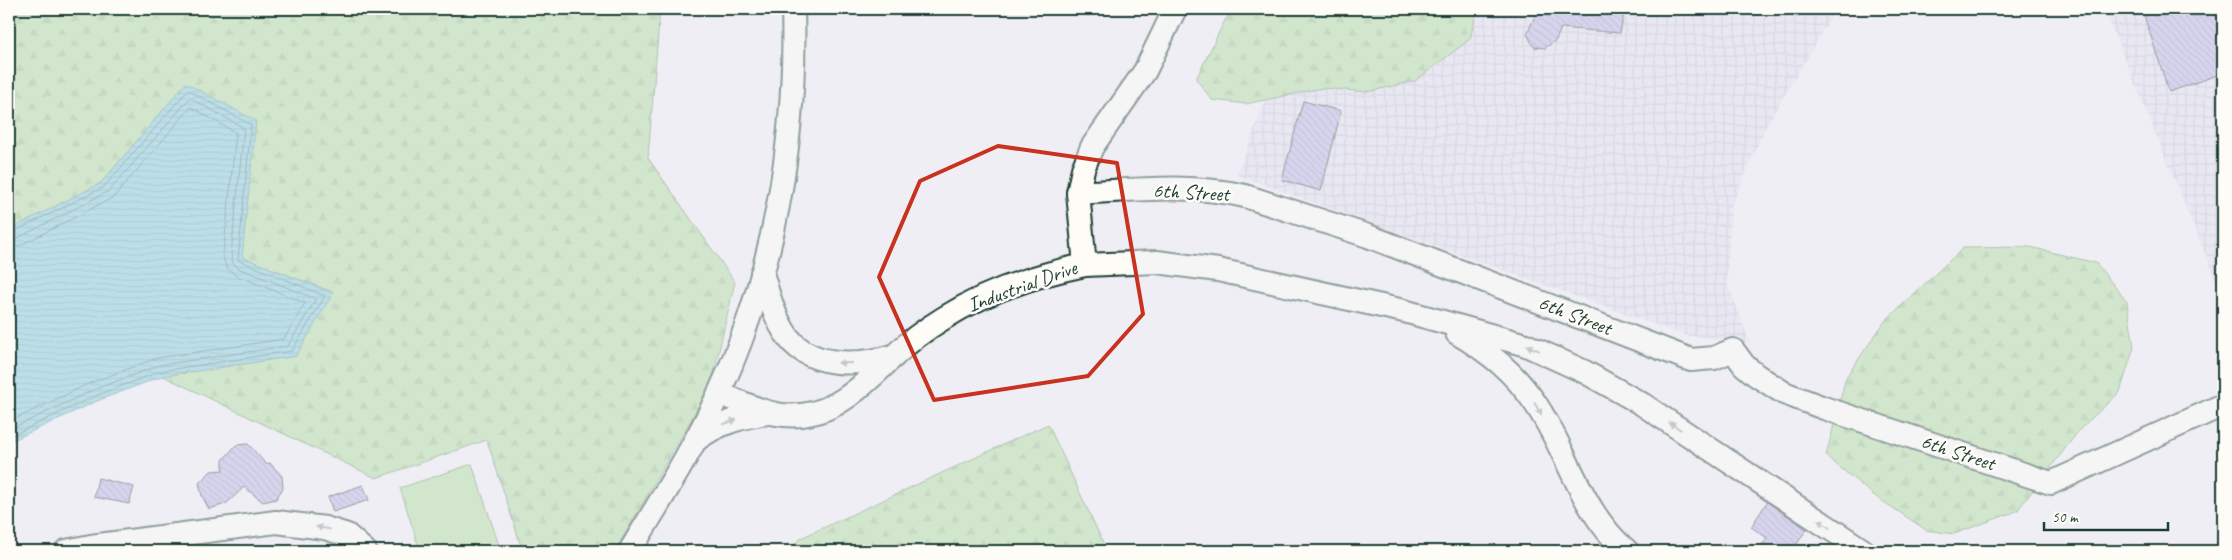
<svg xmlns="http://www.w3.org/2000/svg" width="2232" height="560" font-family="Caveat,sans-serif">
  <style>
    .industrial { fill: url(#industrial-grid) }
    .green { fill: #addc9c; stroke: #668c68 }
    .forest { fill: url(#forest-firs); stroke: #668c68 }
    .water { fill: url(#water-rules); stroke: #579398 }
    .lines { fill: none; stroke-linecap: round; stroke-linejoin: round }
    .shore { stroke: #457677; stroke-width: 1 }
    .building { fill: url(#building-back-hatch); stroke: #1f3d34 }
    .minor-casing { stroke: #1f3d34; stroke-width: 26 }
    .minor { stroke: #fdfcf7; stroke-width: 22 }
    .oneway { fill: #8e9c96 }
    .marked { fill: none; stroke: #c8321e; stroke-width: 4; stroke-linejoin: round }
    .labels { text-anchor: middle; stroke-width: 5; stroke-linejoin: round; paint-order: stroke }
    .street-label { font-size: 21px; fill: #1f3d34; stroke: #fdfcf7 }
  </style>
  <defs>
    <pattern id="industrial-grid" width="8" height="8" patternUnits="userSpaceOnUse" patternTransform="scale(1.25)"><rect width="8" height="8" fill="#dfddf0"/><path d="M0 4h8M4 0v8" fill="none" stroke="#bfbfce"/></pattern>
    <pattern id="forest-firs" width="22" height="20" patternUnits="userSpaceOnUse" patternTransform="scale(1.25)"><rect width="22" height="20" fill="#addc9c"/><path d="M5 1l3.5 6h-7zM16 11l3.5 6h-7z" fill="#94be87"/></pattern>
    <pattern id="water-rules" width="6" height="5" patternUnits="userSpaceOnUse" patternTransform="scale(1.25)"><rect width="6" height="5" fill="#7dccdb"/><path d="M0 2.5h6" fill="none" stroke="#66a7b2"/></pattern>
    <pattern id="building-back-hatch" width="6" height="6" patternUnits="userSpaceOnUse" patternTransform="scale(1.25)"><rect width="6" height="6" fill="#b9b5e7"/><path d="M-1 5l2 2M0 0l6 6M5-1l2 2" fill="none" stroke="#9694bc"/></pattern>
  </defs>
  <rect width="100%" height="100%" fill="#efeef4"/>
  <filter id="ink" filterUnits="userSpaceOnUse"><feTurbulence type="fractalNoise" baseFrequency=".02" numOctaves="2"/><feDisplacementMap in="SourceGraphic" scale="10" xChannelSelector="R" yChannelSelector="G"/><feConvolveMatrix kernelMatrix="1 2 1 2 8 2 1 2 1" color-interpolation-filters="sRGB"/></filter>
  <g filter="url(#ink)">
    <g class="industrial">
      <polygon points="1300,9 1836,9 1765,128 1731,207 1727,281 1750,343 1684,335 1237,175"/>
      <polygon points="2104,9 2223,9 2223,297"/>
    </g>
    <polygon class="green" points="472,464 501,551 420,551 400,488"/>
    <g class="forest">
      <polygon points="9,9 660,9 648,158 735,282 711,385 615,551 534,551 521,546 487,440 376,478 163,376 296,356 333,292 242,258 186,83 101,183 9,230"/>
      <polygon points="1234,9 1477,9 1470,39 1415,81 1367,92 1322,88 1246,104 1212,100 1196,79 1225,20"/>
      <polygon points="2030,247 2096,263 2127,302 2134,347 2120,392 2081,428 2017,511 1954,534 1926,530 1872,494 1826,456 1846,377 1885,321 1963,248"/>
      <polygon points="1048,424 1107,551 787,551 801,538"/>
    </g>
    <polygon class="water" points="186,83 256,121 242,257 333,293 296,356 163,376 97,401 9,442 9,230 101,183"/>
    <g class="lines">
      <g class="shore">
        <polyline points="9,234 104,187 188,90 251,125 238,260 325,296 292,351 161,371 95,396 9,437"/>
        <polyline points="9,240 16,239 109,191 190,98 244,128 231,255 233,263 238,268 316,299 288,346 160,365 93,390 9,430"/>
        <polyline points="9,248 19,246 114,197 191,107 236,133 223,256 226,267 235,275 305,303 284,339 157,358 90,383 9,422"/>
      </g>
    </g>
    <g class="building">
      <polygon points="1538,9 1558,13 1559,9 1625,9 1620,33 1561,28 1556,40 1545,48 1534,47 1527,34"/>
      <polygon points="2142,9 2223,9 2223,73 2169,92"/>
      <polygon points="1303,101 1341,111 1321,191 1282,180"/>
      <polygon points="248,444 266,464 270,463 282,476 283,488 276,499 263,502 244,487 226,504 209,509 202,496 199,483 211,471 223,470 223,460 236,445"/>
      <polygon points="98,478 134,487 129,504 94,497"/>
      <polygon points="363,485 369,500 333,512 328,497"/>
      <polygon points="1767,502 1807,529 1792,551 1758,551 1767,538 1751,527"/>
    </g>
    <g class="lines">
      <g class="minor-casing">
        <g id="minor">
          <path d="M1078 193C1134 190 1190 183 1245 196L1368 236 1691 360 1714 358 1733 350 1744 365 1756 375 1784 393 1824 408 2051 483 2223 405"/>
          <polyline points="1085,265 1157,262 1218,270 1404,311 1526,345 1585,372 1642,404 1864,551"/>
          <path d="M762 273C768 293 773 313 784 331 806 369 857 366 893 356"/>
          <path d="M1457 333C1489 352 1514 372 1535 403 1568 451 1581 513 1627 551"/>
          <path d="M719 393C737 401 756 410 776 414 829 423 858 389 893 357 908 342 926 329 944 318 987 291 1036 275 1085 265L1078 193 1083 169 1092 147 1145 71 1175 9"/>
          <path d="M696 440C718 423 741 417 768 413"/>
          <polyline points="66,551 91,546 276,522 325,528 347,535 365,551"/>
          <path d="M630 551C661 499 694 448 719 393 774 274 797 139 793 9"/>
        </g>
      </g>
      <use href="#minor" class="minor"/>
    </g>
    <defs><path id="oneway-solid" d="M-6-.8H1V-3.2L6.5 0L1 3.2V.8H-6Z" transform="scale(1.25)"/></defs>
    <g class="oneway">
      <use href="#oneway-solid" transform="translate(1533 348) rotate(-157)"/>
      <use href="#oneway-solid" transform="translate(845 363) rotate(-178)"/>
      <use href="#oneway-solid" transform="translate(1538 409) rotate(60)"/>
      <use href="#oneway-solid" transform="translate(730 422) rotate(-19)"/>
      <use href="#oneway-solid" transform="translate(1675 426) rotate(-147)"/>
      <use href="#oneway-solid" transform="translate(1824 524) rotate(-147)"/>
      <use href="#oneway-solid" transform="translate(323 528) rotate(-169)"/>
    </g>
  </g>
  <path d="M0 0H2232V560H0ZM998 146 1117 163 1143 314 1088 376 934 400 879 277 920 181Z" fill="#efeef4" fill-opacity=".55" fill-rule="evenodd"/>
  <path class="marked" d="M998 146 1117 163 1143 314 1088 376 934 400 879 277 920 181Z"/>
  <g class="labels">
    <g class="street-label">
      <text transform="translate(1191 192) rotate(3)" y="7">6th Street</text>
      <text transform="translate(1022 286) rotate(-20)" y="7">Industrial Drive</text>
      <text transform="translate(1575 315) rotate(21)" y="7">6th Street</text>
      <text transform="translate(1958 452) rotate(18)" y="7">6th Street</text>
    </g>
  </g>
  <rect width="2232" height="560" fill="none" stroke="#fdfcf7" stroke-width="30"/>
  <rect x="15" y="15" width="2202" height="530" fill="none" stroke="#1f3d34" stroke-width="2" filter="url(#ink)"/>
  <path d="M2044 522v8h124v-8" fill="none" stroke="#1f3d34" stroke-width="2.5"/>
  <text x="2052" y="522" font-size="15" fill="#1f3d34" stroke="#fdfcf7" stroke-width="4" paint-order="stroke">50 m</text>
</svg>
